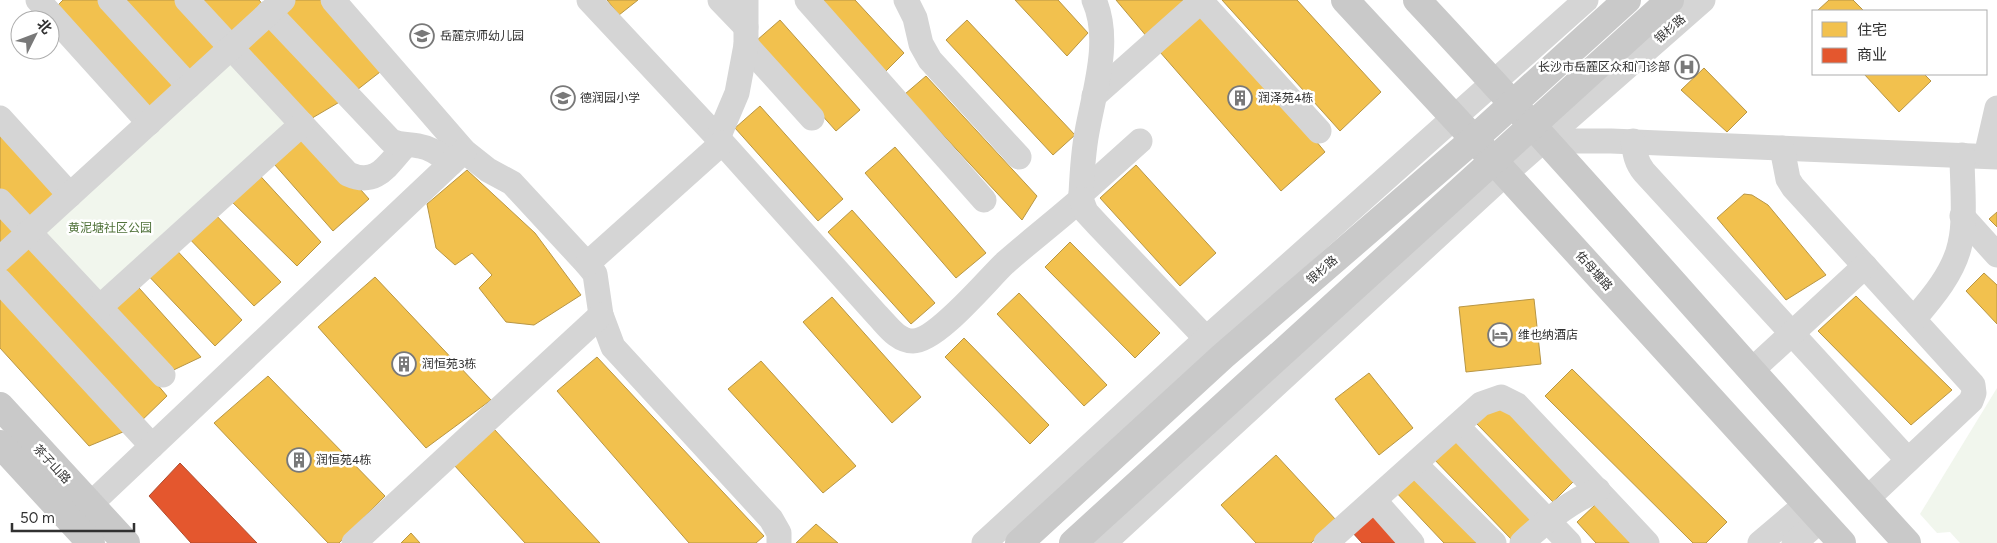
<svg xmlns="http://www.w3.org/2000/svg" width="1997" height="543" font-family="Figtree,'Noto Sans SC',sans-serif">
  <style>
    .green { fill: #f1f6ed }
    .homes { fill: #f2c14e; stroke: #b89645 }
    .shops { fill: #e4572e; stroke: #ae4c2f }
    .lines { fill: none; stroke-linecap: round; stroke-linejoin: round }
    .minor { stroke: #d5d5d5; stroke-width: 25 }
    .major { stroke: #c9c9c9; stroke-width: 28 }
    .labels { text-anchor: middle; stroke-width: 5; stroke-linejoin: round; paint-order: stroke }
    .street-label { font-size: 12px; fill: #313131; stroke: #fff }
    .poi-label { font-size: 12px; fill: #313131; stroke: #fff; text-anchor: start }
    .park-label { font-size: 12px; fill: #50723a; stroke: #fff }
  </style>
  <rect width="100%" height="100%" fill="#fff"/>
  <g class="green">
    <polygon points="230,59 288,125 100,301 36,231"/>
    <polygon points="1997,388 1997,543 1960,543 1950,532 1937,533 1920,514"/>
  </g>
  <g class="homes">
    <polygon points="63,0 110,0 189,86 149,123 50,13"/>
    <polygon points="110,0 187,0 231,47 189,86"/>
    <polygon points="187,0 259,0 269,12 231,47"/>
    <polygon points="283,0 333,0 389,65 348,97 274,8"/>
    <polygon points="607,0 638,0 619,15"/>
    <polygon points="818,0 855,0 904,53 885,72"/>
    <polygon points="1015,0 1058,0 1088,33 1067,56"/>
    <polygon points="1116,0 1200,0 1153,44"/>
    <polygon points="1222,0 1297,0 1381,92 1340,131"/>
    <polygon points="1829,0 1853,0 1864,11 1817,11"/>
    <polygon points="1201,1 1325,152 1281,191 1153,44"/>
    <polygon points="269,12 348,97 302,124 231,47"/>
    <polygon points="780,20 860,110 836,131 756,41"/>
    <polygon points="967,20 1075,135 1053,155 946,40"/>
    <polygon points="1704,68 1747,112 1727,132 1681,90"/>
    <polygon points="1864,74 1924,74 1931,81 1899,112"/>
    <polygon points="926,76 1037,196 1022,220 905,94"/>
    <polygon points="760,106 843,199 818,221 735,128"/>
    <polygon points="0,118 70,195 29,232 0,201"/>
    <polygon points="302,124 369,199 333,231 267,156"/>
    <polygon points="895,147 986,253 956,278 865,173"/>
    <polygon points="1136,165 1216,253 1180,286 1100,198"/>
    <polygon points="253,168 321,242 297,266 224,194"/>
    <polygon points="467,170 535,233 581,295 534,325 506,322 479,288 492,275 472,253 455,265 436,248 427,204"/>
    <polygon points="1744,194 1752,195 1768,205 1826,275 1786,300 1717,218"/>
    <polygon points="0,201 29,232 0,259"/>
    <polygon points="209,208 281,282 254,306 183,232"/>
    <polygon points="852,210 935,303 911,324 828,232"/>
    <polygon points="1997,212 1997,227 1989,219"/>
    <polygon points="29,232 167,396 135,427 0,281 0,259"/>
    <polygon points="1070,242 1160,333 1135,358 1045,267"/>
    <polygon points="170,243 242,320 215,346 142,269"/>
    <polygon points="1984,273 1997,285 1997,324 1966,291"/>
    <polygon points="375,277 491,400 426,448 318,327"/>
    <polygon points="131,279 201,357 163,375 100,307"/>
    <polygon points="0,281 135,427 89,446 0,348"/>
    <polygon points="1019,293 1107,385 1084,406 997,314"/>
    <polygon points="1856,296 1952,390 1911,425 1818,331"/>
    <polygon points="832,297 921,397 892,423 803,322"/>
    <polygon points="1534,299 1541,364 1466,372 1459,307"/>
    <polygon points="964,338 1049,425 1030,444 945,357"/>
    <polygon points="597,357 764,536 756,543 689,543 557,391"/>
    <polygon points="761,361 856,466 823,493 728,389"/>
    <polygon points="1572,369 1727,522 1706,543 1693,543 1545,396"/>
    <polygon points="1369,373 1413,428 1379,455 1335,399"/>
    <polygon points="268,376 385,496 339,543 328,543 214,423"/>
    <polygon points="1500,401 1576,479 1553,502 1477,424"/>
    <polygon points="494,429 600,543 525,543 454,465"/>
    <polygon points="1453,434 1533,517 1511,539 1431,456"/>
    <polygon points="1276,455 1336,520 1311,543 1256,543 1221,505"/>
    <polygon points="1414,469 1483,543 1444,543 1393,489"/>
    <polygon points="1596,504 1633,543 1596,543 1577,522"/>
    <polygon points="816,524 838,543 796,543"/>
    <polygon points="411,533 420,543 401,543"/>
  </g>
  <g class="shops">
    <polygon points="180,463 257,543 191,543 149,496"/>
    <polygon points="1371,511 1401,543 1362,543 1351,531"/>
  </g>
  <g class="lines">
    <g class="minor">
      <polyline points="38,0 149,123"/>
      <polyline points="110,0 189,86"/>
      <path d="M187 0 348 174C377 187 387 165 405 146"/>
      <polyline points="333,0 464,151 488,170 512,183 587,264 595,274 601,315 613,347 771,519 779,533 779,543"/>
      <path d="M589 0 718 138 877 315C887 325 897 341 913 341 937 341 986 281 1005 263 1030 241 1056 221 1081 199V194L1140 141"/>
      <polyline points="720,0 746,27"/>
      <polyline points="807,0 984,200"/>
      <polyline points="906,0 915,18 921,44 930,60 1019,157"/>
      <polyline points="1200,0 1319,131"/>
      <path d="M269 12 391 141C401 145 409 144 419 146 432 148 441 156 451 163"/>
      <polyline points="746,45 812,118"/>
      <polyline points="1094,96 1201,1"/>
      <polyline points="0,118 70,195"/>
      <polyline points="718,138 737,93 746,45 746,0"/>
      <polyline points="1547,141 1611,141 1997,157"/>
      <path d="M1633 141C1635 154 1636 162 1644 172L1908 460"/>
      <polyline points="1782,148 1788,179 1793,187 1973,385 1974,393 1971,401 1867,499"/>
      <polyline points="1986,156 1997,108"/>
      <path d="M1081 194C1082 173 1083 153 1087 132 1094 92 1112 40 1094 0"/>
      <polyline points="1081,199 1086,212 1098,225 1218,351"/>
      <polyline points="0,201 163,375"/>
      <polyline points="1962,216 1997,255"/>
      <polyline points="0,259 283,0"/>
      <polyline points="587,264 722,143"/>
      <polyline points="0,281 152,446"/>
      <polyline points="100,307 302,124"/>
      <path d="M1914 319C1933 297 1954 272 1960 244 1966 219 1962 181 1962 155"/>
      <polyline points="1751,371 1865,266"/>
      <polyline points="1457,426 1569,543"/>
      <polyline points="1415,464 1494,543"/>
      <polyline points="1374,500 1412,543"/>
      <polyline points="77,517 464,151"/>
      <polyline points="354,543 601,315"/>
      <polyline points="984,543 1207,338 1586,0"/>
      <polyline points="1104,543 1505,174 1703,0"/>
      <polyline points="1326,543 1481,404 1501,397 1517,405 1647,543"/>
      <path d="M1522 543C1542 524 1572 500 1598 490"/>
      <polyline points="1760,543 1806,504"/>
      <polyline points="1794,543 1821,520"/>
    </g>
    <g class="major">
      <polyline points="1345,0 1474,139 1842,543"/>
      <path d="M1417 0C1584 178 1742 363 1907 543"/>
      <polyline points="0,406 126,543"/>
      <polyline points="0,444 91,543"/>
      <polyline points="1019,543 1223,356 1474,139 1627,0"/>
      <polyline points="1073,543 1670,0"/>
    </g>
  </g>
  <defs>
    <g id="school-ring" transform="scale(1.25)"><circle r="9.5" fill="#fff" stroke="#797979" stroke-width="1.5"/><path d="M0-5L7-2L0 1L-7-2ZM-4 1L0 2.5L4 1V4Q0 6-4 4Z" fill="#797979"/></g>
    <g id="hospital-ring" transform="scale(1.25)"><circle r="9.5" fill="#fff" stroke="#797979" stroke-width="1.5"/><path d="M-5-5h3v3.5h4V-5h3V5h-3V1.5h-4V5h-3Z" fill="#797979"/></g>
    <g id="building-ring" transform="scale(1.25)"><circle r="9.5" fill="#fff" stroke="#797979" stroke-width="1.5"/><path d="M-4-6H4V6H1V3H-1V6H-4ZM-2.5-4.3h1.7v1.8h-1.7ZM.8-4.3h1.7v1.8H.8ZM-2.5-1h1.7V.8h-1.7ZM.8-1h1.7V.8H.8Z" fill="#797979"/></g>
    <g id="hotel-ring" transform="scale(1.25)"><circle r="9.5" fill="#fff" stroke="#797979" stroke-width="1.5"/><path d="M-6-4.5h1.5V1H6V5H4.5V3h-9V5H-6ZM-4 0a1.8 1.8 0 1 1 3.6 0ZM.5 0V-2.5h3Q6-2.5 6 0Z" fill="#797979"/></g>
  </defs>
  <g fill-rule="evenodd">
    <use href="#school-ring" x="422" y="36"/>
    <use href="#hospital-ring" x="1687" y="67"/>
    <use href="#school-ring" x="563" y="98"/>
    <use href="#building-ring" x="1240" y="98"/>
    <use href="#hotel-ring" x="1500" y="335"/>
    <use href="#building-ring" x="404" y="364"/>
    <use href="#building-ring" x="299" y="460"/>
  </g>
  <g class="labels">
    <g class="street-label">
      <text transform="translate(1670 29) rotate(-41)" y="4">银杉路</text>
      <text transform="translate(1322 270) rotate(-41)" y="4">银杉路</text>
      <text transform="translate(1594 271) rotate(48)" y="4">佑母塘路</text>
      <text transform="translate(52 464) rotate(47)" y="4">茶子山路</text>
    </g>
    <g class="poi-label">
      <text x="440" y="40">岳麓京师幼儿园</text>
      <text x="1670" y="71" text-anchor="end">长沙市岳麓区众和门诊部</text>
      <text x="580" y="102">德润园小学</text>
      <text x="1258" y="102">润泽苑4栋</text>
      <text x="1518" y="339">维也纳酒店</text>
      <text x="422" y="368">润恒苑3栋</text>
      <text x="316" y="464">润恒苑4栋</text>
    </g>
    <g class="park-label">
      <text x="110" y="232">黄泥塘社区公园</text>
    </g>
  </g>
  <rect x="1812" y="10" width="175" height="65" fill="#ffffff" stroke="#adadad"/>
  <rect x="1822" y="22" width="25" height="15" fill="#f2c14e" stroke="#adadad"/>
  <text x="1857" y="35" font-size="15" fill="#313131">住宅</text>
  <rect x="1822" y="48" width="25" height="15" fill="#e4572e" stroke="#adadad"/>
  <text x="1857" y="60" font-size="15" fill="#313131">商业</text>
  <g transform="translate(35 35) rotate(48)"><circle r="24" fill="#ffffff" stroke="#adadad"/>
  <path d="M0-4L9 19L0 12L-9 19Z" fill="#797979"/>
  <text y="-8" font-size="14" font-weight="bold" text-anchor="middle" fill="#313131">北</text>
  </g>
  <path d="M12 523v8h122v-8" fill="none" stroke="#313131" stroke-width="2.5"/>
  <text x="20" y="523" font-size="15" fill="#313131" stroke="#ffffff" stroke-width="4" paint-order="stroke">50 m</text>
</svg>
